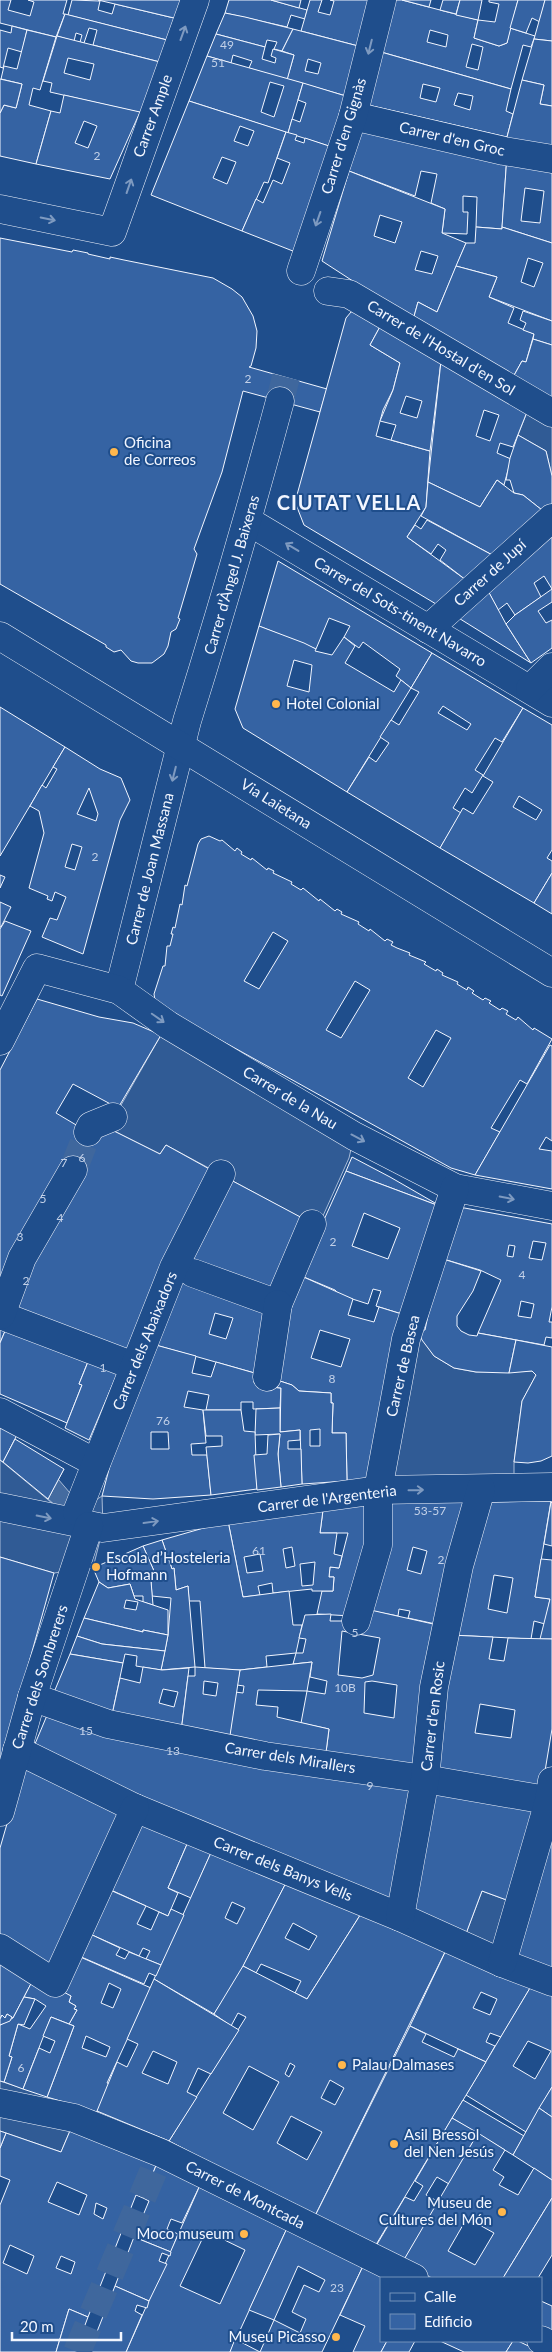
<svg xmlns="http://www.w3.org/2000/svg" width="552" height="2352" font-family="Lato,sans-serif">
  <style>
    .built { fill: #305b95; stroke: #a8bbd7 }
    .water { fill: #446ba0; stroke: #a8bbd7 }
    .building { fill: #3563a3; stroke: #f2f6ff; fill-rule: evenodd }
    .lines { fill: none; stroke-linecap: round; stroke-linejoin: round }
    .minor-tunnel { stroke: #3f679d; stroke-width: 28; stroke-dasharray: 28 14; stroke-linecap: butt }
    .minor-casing { stroke: #f2f6ff; stroke-width: 29 }
    .major-casing { stroke: #f2f6ff; stroke-width: 29 }
    .minor { stroke: #1f4e8c; stroke-width: 28 }
    .major { stroke: #1f4e8c; stroke-width: 28 }
    .oneway { stroke: #7e9ac0 }
    .poi-dot { fill: #ffb74d; stroke: #1f4e8c; stroke-width: 2 }
    .labels { text-anchor: middle; stroke-width: 4; stroke-linejoin: round; paint-order: stroke }
    .number-label { font-size: 12px; fill: #c3d1e8 }
    .street-label { font-size: 15px; fill: #f2f6ff; stroke: #1f4e8c }
    .poi-label { font-size: 15px; fill: #f2f6ff; stroke: #1f4e8c; text-anchor: start }
    .district-label { font-size: 20px; font-weight: bold; letter-spacing: 1px; fill: #f2f6ff; stroke: #1f4e8c }
  </style>
  <rect width="100%" height="100%" fill="#1f4e8c"/>
  <g class="built">
    <polygon points="552,403 552,476 546,451 518,435 529,407"/>
    <polygon points="161,1035 354,1136 349,1158 318,1227 166,1145 160,1154 108,1128"/>
    <polygon points="418,1331 434,1356 454,1368 476,1372 532,1371 536,1375 522,1401 514,1462 514,1487 378,1490"/>
    <polygon points="0,1460 64,1513 77,1512 102,1496 103,1528 93,1568 54,1573 0,1557"/>
    <polygon points="482,1891 512,1902 498,1942 488,1948 464,1939"/>
    <polygon points="0,2081 78,2106 72,2126 61,2152 0,2131"/>
  </g>
  <polygon class="water" points="64,1469 58,1479 70,1493 64,1513 48,1499"/>
  <g class="building">
    <polygon points="0,0 11,0 8,10 30,16 34,2 28,0 67,0 63,14 65,14 56,37 0,23"/>
    <polygon points="72,0 100,1 98,10 112,14 115,4 174,18 167,40 68,15"/>
    <polygon points="98,0 182,0 174,18"/>
    <polygon points="229,0 271,0 307,10 305,19 291,15 287,27 225,13"/>
    <polygon points="271,0 301,0 299,8"/>
    <polygon points="310,0 322,0 318,12 330,15 334,1 330,0 373,0 362,47 301,31"/>
    <path d="M393 0H402L478 20 474 38 499 46 507 43 510 28 535 36 531 47 523 45 511 89 381 52ZM430 30 448 35 446 47 427 42ZM472 44 483 47 478 70 466 67Z"/>
    <polygon points="402,0 431,0 429,7"/>
    <polygon points="443,0 460,0 456,14 440,10"/>
    <polygon points="460,0 482,0 478,20 456,15"/>
    <polygon points="489,0 518,0 507,43 499,46 474,38 478,20 495,22 499,4 489,2"/>
    <polygon points="518,0 545,0 540,22 532,18 526,33 510,28"/>
    <polygon points="545,0 552,0 552,41 534,39"/>
    <polygon points="225,13 245,17 293,29 282,51 274,49 277,42 267,40 265,47 216,34"/>
    <polygon points="65,14 167,40 160,62 93,45 97,30 89,28 84,43 80,42 82,35 76,33 74,41 57,36"/>
    <polygon points="12,26 27,30 22,52 8,48 3,68 0,67 0,30 11,33"/>
    <path d="M293 29 362 47 353 98 287 79 294 55 282 51ZM308 59 321 63 318 74 305 71Z"/>
    <polygon points="27,30 56,37 40,90 33,88 29,105 51,111 36,164 0,156 0,113 4,105 16,108 22,84 1,79 4,66 17,69"/>
    <polygon points="216,34 265,47 262,59 275,63 276,58 271,56 273,49 294,55 287,80 249,68 252,61 233,55 231,63 207,56"/>
    <path d="M57 36 160 62 142 113 50 92 52 83 43 81ZM68 58 94 64 90 80 64 73Z"/>
    <polygon points="534,39 552,41 552,106 540,104 544,85 522,80"/>
    <path d="M381 52 511 89 506 111 513 114 507 137 368 105ZM423 84 440 88 436 102 420 98ZM458 93 473 96 470 110 454 105Z"/>
    <path d="M207 56 303 83 288 133 189 101ZM270 82 284 86 274 117 261 112Z"/>
    <polygon points="0,79 22,84 16,108 4,105 0,113"/>
    <polygon points="522,80 544,85 540,104 552,106 552,152 507,145 507,137"/>
    <polygon points="303,83 349,97 335,148 288,133 292,119 300,122 306,103 298,100"/>
    <path d="M64 95 140 112 110 179 36 164 51 111 60 113ZM84 121 97 126 88 148 75 143Z"/>
    <path d="M189 101 286 132 268 183 264 182 242 231 151 195ZM240 126 254 131 248 146 234 141ZM222 157 236 162 227 184 213 178Z"/>
    <polygon points="362,123 507,155 502,229 476,227 477,197 463,196 463,212 468,212 467,234 442,233 445,209 431,203 437,174 421,171 415,196 349,171"/>
    <polygon points="286,132 297,135 295,140 304,143 305,138 335,148 303,255 242,231 256,199 263,203 273,180 282,184 290,163 277,158"/>
    <path d="M507 155 552 163V243L502 227ZM525 188 544 191 540 223 521 221Z"/>
    <path d="M349 171 445 209 442 233 466 243 437 312 418 302 413 320 322 261ZM380 215 402 222 395 243 374 236ZM421 251 438 256 432 274 415 270Z"/>
    <path d="M476 227 502 229V227L552 243V321L489 297 497 277 456 266 466 243H475ZM528 258 543 263 534 287 521 282Z"/>
    <polygon points="0,238 72,252 73,250 88,253 88,254 110,259 110,257 124,260 213,278 232,289 242,297 253,316 257,331 256,348 251,366 249,367 327,389 320,412 243,391 222,472 194,549 197,554 178,618 180,619 176,629 171,632 168,646 164,654 152,663 138,663 131,661 121,650 114,652 106,647 106,645 0,584"/>
    <polygon points="456,266 497,277 489,297 514,308 508,323 534,334 526,362 522,361 512,379 413,320 418,302 437,312"/>
    <polygon points="356,310 382,323 370,345 400,363 393,390 383,410 376,436 430,451 426,507 407,537 466,580 436,604 304,525 295,502 346,318 351,312"/>
    <polygon points="523,311 552,321 552,345 533,339 534,334 523,330 526,323 520,320"/>
    <path d="M382 323 441 361 430 451 391 440 396 425 380 421 393 390 400 363 370 345ZM406 396 422 401 417 418 400 413Z"/>
    <polygon points="533,339 552,345 552,403 512,379 522,361 526,362"/>
    <path d="M441 361 529 407 513 447 500 443 497 453 511 459 504 485 497 480 480 507 428 482ZM484 410 499 415 490 441 476 436Z"/>
    <polygon points="518,435 546,451 552,476 552,511 547,514 523,495 514,493 510,480 506,480 510,458"/>
    <polygon points="497,480 514,493 523,495 547,514 496,557 421,516 426,507 428,482 480,507"/>
    <polygon points="427,520 496,557 466,580 440,560 446,550 438,544 431,554 407,537 415,525 421,529"/>
    <polygon points="552,534 552,589 544,576 534,583 541,597 515,615 507,603 498,610 486,587"/>
    <polygon points="278,561 432,653 411,688 396,676 400,669 363,642 359,648 344,637 350,626 329,618 316,649 259,626"/>
    <polygon points="486,587 506,624 531,663 457,617"/>
    <polygon points="552,589 552,602 538,611 546,623 552,620 552,648 531,663 506,624 515,615"/>
    <path d="M259 626 304 643 316 649 315 651 332 655 344 637 355 646 345 663 394 692 401 680 411 688 347 792 243 728 235 709ZM294 660 312 665 309 692 287 686Z"/>
    <path d="M432 653 523 708 502 742 495 738 475 770 483 775 472 793 465 788 453 808 461 813 440 848 347 792 369 757 376 762 389 743 380 737 391 720 399 725 419 692 411 688ZM443 706 471 724 467 730 438 713Z"/>
    <polygon points="0,707 65,747 0,856"/>
    <path d="M523 708 552 725V850L547 858 552 861V873L534 903 440 848 463 808 473 814 493 782 483 776ZM519 796 542 810 536 820 513 807Z"/>
    <path d="M65 747 100 769 121 778 130 800 120 820 83 954 42 937 50 918 57 920 66 897 55 892 52 901 47 899 48 896 29 888 44 833 39 811 30 806 42 785 46 788 57 769 53 767ZM89 788 98 814 96 821 77 814ZM72 844 82 847 75 870 65 867Z"/>
    <path d="M209 836 220 841 222 840 235 851 237 848 242 852 241 854 251 860 252 858 267 870 268 868 274 871 273 873 292 882 291 884 301 890 303 888 319 901 320 899 335 911 337 909 342 912 341 914 359 922 358 924 369 931 370 929 385 941 387 939 393 942 391 945 397 948 410 953 409 955 426 962 424 964 436 971 437 969 443 973 442 975 458 982 457 984 467 990 468 987 474 991 472 993 483 1000 485 998 491 1001 489 1003 500 1010 502 1008 508 1011 506 1014 516 1020 518 1017 533 1030 534 1028 552 1039 527 1084 520 1080 491 1128 500 1132 475 1175 451 1168 186 1021 155 1000 154 994 163 966H165L167 946H170L173 934H171L173 927 175 928 180 904 182 905 185 885 187 886 198 844 201 839ZM273 932 288 941 259 989 244 981ZM355 981 370 990 341 1038 326 1030ZM436 1030 451 1038 423 1087 408 1078Z"/>
    <polygon points="552,873 552,914 534,903"/>
    <polygon points="0,875 5,877 0,888"/>
    <polygon points="0,902 11,907 1,927 0,927"/>
    <polygon points="5,921 31,931 2,996 0,995 0,929"/>
    <polygon points="37,999 99,1017 133,1023 161,1035 118,1108 73,1084 56,1113 88,1132 108,1128 160,1154 166,1145 213,1171 128,1355 9,1308 0,1292 0,1070"/>
    <polygon points="550,1045 552,1046 552,1141 546,1137 539,1149 552,1151 552,1189 475,1175"/>
    <polygon points="352,1157 390,1177 442,1207 346,1171"/>
    <path d="M346 1171 442 1207 405 1315 376 1306 381 1291 373 1289 368 1304 340 1295 335 1290 299 1275ZM364 1213 400 1228 388 1259 352 1246Z"/>
    <polygon points="227,1178 306,1220 272,1294 185,1263"/>
    <path d="M459 1207 552 1224V1307L549 1322H552V1338L546 1337 544 1345 478 1333 501 1280 480 1270 440 1258ZM533 1241 546 1243 542 1260 529 1258ZM509 1245 515 1246 513 1257 507 1256ZM521 1301 534 1304 531 1318 518 1316Z"/>
    <polygon points="440,1258 481,1271 473,1291 457,1316 457,1326 461,1331 469,1335 477,1336 478,1333 516,1340 509,1373 476,1372 454,1368 434,1356 422,1340 418,1331 425,1330"/>
    <path d="M182 1275 269 1305 258 1374 152 1344ZM215 1313 233 1318 226 1339 209 1334Z"/>
    <path d="M299 1275 353 1299 348 1315 374 1322 379 1307 405 1315 368 1479 347 1481 346 1433H332L333 1403H331V1393L299 1391 292 1385 271 1378ZM320 1330 350 1339 341 1367 311 1358Z"/>
    <polygon points="0,1321 8,1324 0,1343"/>
    <polygon points="8,1324 91,1354 79,1384 82,1385 67,1423 0,1394 0,1343"/>
    <polygon points="516,1340 552,1347 552,1456 541,1461 528,1463 514,1462 522,1401 536,1375 532,1371 509,1373"/>
    <path d="M152 1344 196 1356 192 1373 211 1377 216 1362 258 1374 271 1387 281 1388 280 1408 253 1409V1402H241V1410H206L209 1395 188 1391 184 1407 203 1410 206 1443 191 1444 192 1455H207L211 1495 153 1499 102 1496 125 1408ZM151 1432H168L169 1449H151Z"/>
    <polygon points="92,1352 120,1367 89,1440 65,1428 82,1385 79,1384"/>
    <path d="M271 1378 292 1385 299 1391 331 1393V1403H333L332 1433H346L347 1481 302 1484 300 1430 280 1432 281 1388 271 1387ZM320 1429V1446H310V1430Z"/>
    <polygon points="280,1408 280,1432 300,1430 300,1440 288,1441 288,1449 301,1449 302,1484 281,1487 278,1454 280,1434 255,1435 256,1409"/>
    <polygon points="203,1410 241,1410 244,1431 255,1432 257,1489 211,1495 206,1447 222,1446 222,1436 206,1436"/>
    <polygon points="0,1422 18,1433 3,1462 0,1460"/>
    <polygon points="280,1434 278,1454 281,1487 257,1490 254,1455 267,1454 268,1435"/>
    <polygon points="15,1439 64,1469 48,1499 3,1462"/>
    <path d="M551 1501 535 1597 550 1599 545 1624 534 1621 531 1639 450 1635 487 1502ZM494 1575 513 1578 507 1613 488 1609Z"/>
    <path d="M386 1502H472L440 1625 408 1618 410 1611 399 1609 398 1616 367 1610ZM413 1547 427 1551 421 1574 407 1570Z"/>
    <polygon points="551,1502 552,1503 552,1546 544,1544"/>
    <polygon points="372,1504 351,1616 317,1614 322,1591 333,1591 334,1577 329,1577 330,1567 339,1568 348,1533 320,1533 323,1510"/>
    <path d="M323 1510 320 1533H337L334 1554 342 1556 339 1568 330 1567 329 1577H334L333 1591H312V1589L273 1593 272 1583 258 1586 260 1595 243 1597 228 1521ZM292 1547 295 1566 286 1568 283 1549ZM260 1554 263 1571 247 1573 244 1557ZM315 1562 313 1585 302 1586 300 1564Z"/>
    <polygon points="228,1521 243,1597 289,1591 293,1625 302,1625 296,1653 266,1656 267,1667 240,1670 205,1668 200,1601 189,1601 188,1586 176,1590 174,1568 172,1569 162,1540"/>
    <polygon points="162,1540 172,1569 174,1568 176,1590 188,1586 195,1667 161,1670 168,1635 171,1598 152,1596 151,1581 147,1574 154,1571 143,1546"/>
    <polygon points="143,1546 154,1571 147,1574 151,1581 153,1605 143,1602 143,1596 134,1596 130,1584 108,1588 99,1582 93,1568"/>
    <polygon points="0,1557 54,1573 0,1766"/>
    <polygon points="541,1559 552,1560 552,1639 540,1639 550,1599 535,1597"/>
    <path d="M99 1582 108 1588 130 1584 135 1599 168 1610V1635L143 1630V1632L84 1618ZM126 1600 138 1602 136 1610 124 1608Z"/>
    <path d="M366 1609 442 1626 416 1769 325 1760 329 1729 301 1723 307 1691 325 1694 327 1681 310 1677 312 1662 293 1664 296 1653H303L306 1639 299 1638 305 1615 331 1614 330 1621H341L349 1620ZM342 1631 380 1638 373 1675 362 1678 338 1675ZM372 1681 397 1685 394 1718 364 1713 365 1682Z"/>
    <polygon points="84,1618 143,1632 143,1630 168,1635 165,1651 102,1644 77,1636"/>
    <path d="M450 1635 493 1637 489 1659 504 1661 508 1638 552 1639V1729L542 1789 432 1771ZM480 1704 515 1710 511 1738 475 1733Z"/>
    <polygon points="77,1636 102,1644 165,1651 161,1670 136,1666 137,1656 125,1654 123,1663 70,1654"/>
    <polygon points="70,1654 123,1663 112,1715 52,1697"/>
    <polygon points="312,1662 307,1691 258,1690 256,1705 278,1707 277,1717 329,1729 325,1760 229,1742 235,1692 243,1693 244,1686 237,1685 240,1670"/>
    <path d="M143 1667 162 1670 189 1668 181 1732 112 1715 120 1678 140 1683ZM163 1689 178 1692 174 1707 159 1703Z"/>
    <path d="M195 1667 240 1670 229 1742 181 1732 188 1676H195ZM204 1681 218 1683 216 1696 203 1694Z"/>
    <polygon points="48,1713 414,1785 394,1905 32,1751"/>
    <polygon points="24,1765 126,1811 53,1971 0,1936 0,1848"/>
    <polygon points="429,1791 538,1808 512,1902 482,1891 464,1939 410,1911"/>
    <polygon points="552,1815 552,1974 511,1955"/>
    <polygon points="143,1819 191,1835 168,1888 178,1893 168,1916 111,1890"/>
    <polygon points="191,1835 214,1846 191,1898 168,1888"/>
    <path d="M214 1846 289 1877 235 1982 214 2014 154 1979ZM232 1902 245 1908 237 1924 225 1918Z"/>
    <path d="M289 1877 364 1909 307 1999 295 1993 301 1981 261 1964 256 1973 243 1966ZM293 1923 317 1936 309 1950 285 1938Z"/>
    <polygon points="110,1890 146,1906 137,1924 151,1930 159,1912 168,1916 171,1909 184,1915 161,1965 146,1959 150,1951 143,1948 139,1956 90,1934"/>
    <path d="M364 1909 448 1946 314 2218 169 2141 246 2017 238 2013 231 2026 214 2014 243 1966 307 1999ZM290 2063 295 2066 289 2077 285 2074ZM249 2066 279 2082 253 2130 223 2113ZM330 2080 344 2088 335 2105 321 2098ZM291 2116 322 2132 307 2160 277 2143Z"/>
    <polygon points="90,1934 120,1948 116,1955 125,1959 129,1952 161,1965 156,1976 149,1973 144,1984 79,1956"/>
    <path d="M448 1946 533 1983 501 2037 490 2033 486 2042 495 2046 486 2062 410 2026ZM481 1992 497 1999 490 2015 473 2008Z"/>
    <polygon points="0,1954 35,1976 13,2018 7,2014 5,2018 2,2015 0,2019"/>
    <path d="M78 1956 151 1988 107 2083 110 2084 97 2112 47 2097 74 2026 69 2024 77 2010 74 2009 76 2006 69 2002 71 1996 61 1992ZM109 1983 121 1989 113 2008 101 2003ZM86 2036 110 2047 106 2057 82 2048Z"/>
    <polygon points="35,1976 71,1996 69,2002 76,2006 74,2009 77,2010 69,2024 51,2017 23,2089 4,2082 12,2057 9,2056 18,2024 30,2029 46,2006 35,1999 24,1997"/>
    <path d="M154 1979 239 2030 211 2074 198 2068 187 2092 197 2097 169 2141 97 2111 117 2062 127 2067 138 2044 127 2039ZM153 2051 177 2062 168 2084 142 2073Z"/>
    <path d="M533 1983 552 1992V2087L526 2132 466 2095ZM528 2041 551 2051 535 2079 513 2066Z"/>
    <polygon points="24,1997 35,1999 24,2025 18,2024 9,2056 12,2057 4,2082 0,2081 0,2025 13,2018"/>
    <polygon points="7,2014 12,2017 10,2021 0,2025 0,2019 2,2015 5,2018"/>
    <polygon points="51,2017 74,2026 47,2097 23,2089 39,2048 50,2053 55,2041 43,2036"/>
    <polygon points="410,2026 426,2034 422,2042 454,2057 458,2049 486,2062 374,2248 314,2218"/>
    <polygon points="552,2087 552,2117 539,2108"/>
    <polygon points="463,2100 524,2136 513,2155 452,2118"/>
    <polygon points="539,2108 552,2117 552,2180 513,2155"/>
    <polygon points="452,2118 478,2133 449,2184 437,2177 435,2180 426,2195 439,2202 404,2260 376,2246 405,2197 414,2201 423,2186 415,2181"/>
    <path d="M72 2126 157 2163 143 2198 136 2195 88 2317 69 2309 56 2352H0V2205L10 2180 0 2176V2148L6 2133 61 2152ZM57 2182 87 2195 79 2215 48 2202ZM96 2203 107 2208 103 2219 94 2214ZM10 2245 34 2256 27 2274 3 2263ZM61 2256 75 2262 71 2274 56 2268Z"/>
    <polygon points="0,2131 6,2133 0,2148"/>
    <path d="M478 2133 505 2150 493 2170 504 2177 499 2185 518 2195 534 2168 552 2180V2198L503 2278H432L402 2263ZM467 2218 494 2233 475 2265 448 2251Z"/>
    <polygon points="157,2163 201,2183 182,2223 171,2219 167,2229 178,2234 171,2252 134,2237 149,2201 143,2198"/>
    <path d="M201 2183 288 2226 230 2352H126ZM206 2231 245 2250 220 2304 180 2286Z"/>
    <polygon points="552,2198 552,2255 538,2278 503,2278"/>
    <path d="M288 2226 364 2264 322 2352H230L235 2339 260 2352 274 2320 249 2310ZM298 2266 325 2280 319 2292 304 2285 292 2312 306 2319 300 2333 274 2320Z"/>
    <polygon points="134,2237 171,2252 170,2256 162,2253 159,2261 167,2264 149,2301 115,2286"/>
    <polygon points="364,2264 388,2278 381,2278 381,2341 387,2341 381,2352 353,2352 365,2326 340,2315"/>
    <polygon points="115,2286 149,2301 147,2308 137,2305 135,2311 142,2315 126,2352 89,2352"/>
    <polygon points="541,2301 552,2306 552,2336 541,2331"/>
    <polygon points="69,2309 88,2317 76,2349 83,2352 56,2352"/>
    <polygon points="387,2341 415,2341 409,2352 381,2352"/>
    <polygon points="440,2341 513,2341 506,2352 464,2352"/>
    <polygon points="513,2341 518,2341 541,2352 506,2352"/>
  </g>
  <g class="lines">
    <g class="minor-tunnel">
      <polyline points="280,401 286,377"/>
      <polyline points="73,1170 88,1132"/>
      <polyline points="77,2352 161,2153"/>
    </g>
    <g class="minor-casing">
      <g id="minor">
        <polyline points="353,116 504,151 552,159"/>
        <polyline points="0,209 112,232 195,0"/>
        <polyline points="301,271 353,116 382,0"/>
        <polyline points="328,291 349,294 552,413"/>
        <polyline points="248,521 552,703"/>
        <polyline points="428,629 552,518"/>
        <polyline points="530,689 552,667"/>
        <path d="M119 990 187 721C220 615 251 509 280 401"/>
        <polyline points="0,1041 37,968 119,990 168,1025 354,1136 455,1188 552,1206"/>
        <polyline points="88,1132 91,1126 113,1117"/>
        <polyline points="193,1273 278,1304 312,1224"/>
        <polyline points="0,1315 134,1366"/>
        <polyline points="1,1315 22,1258 73,1170"/>
        <polyline points="267,1377 278,1304"/>
        <polyline points="0,1412 96,1463"/>
        <polyline points="0,1507 103,1528 378,1490 552,1487"/>
        <polyline points="77,1512 174,1267 221,1174"/>
        <polyline points="356,1621 378,1545 378,1490 406,1339 455,1188"/>
        <polyline points="32,1697 108,1724 265,1756 425,1779 552,1801"/>
        <polyline points="17,1750 135,1808 400,1917 502,1963 552,1982"/>
        <polyline points="0,1812 32,1697 89,1526"/>
        <polyline points="400,1917 425,1779 434,1687 459,1566 481,1489"/>
        <polyline points="0,1948 55,1983 135,1808"/>
        <polyline points="502,1963 549,1801 552,1781"/>
        <polyline points="0,2103 74,2118 161,2153 414,2278"/>
        <polyline points="541,2340 552,2346"/>
      </g>
    </g>
    <g class="major-casing">
      <polyline id="major" points="0,636 552,973"/>
    </g>
    <use href="#minor" class="minor"/>
    <use href="#major" class="major"/>
  </g>
  <defs><path id="oneway-shaft" d="M-6 0H5M1.5-3L5.5 0L1.5 3" fill="none" stroke-width="1.6" stroke-linecap="round" stroke-linejoin="round" transform="scale(1.25)"/></defs>
  <g class="oneway">
    <use href="#oneway-shaft" transform="translate(183 33) rotate(-70)"/>
    <use href="#oneway-shaft" transform="translate(370 47) rotate(104)"/>
    <use href="#oneway-shaft" transform="translate(129 186) rotate(-71)"/>
    <use href="#oneway-shaft" transform="translate(48 219) rotate(12)"/>
    <use href="#oneway-shaft" transform="translate(318 219) rotate(109)"/>
    <use href="#oneway-shaft" transform="translate(292 547) rotate(-149)"/>
    <use href="#oneway-shaft" transform="translate(174 774) rotate(104)"/>
    <use href="#oneway-shaft" transform="translate(158 1018) rotate(35)"/>
    <use href="#oneway-shaft" transform="translate(358 1138) rotate(28)"/>
    <use href="#oneway-shaft" transform="translate(507 1198) rotate(11)"/>
    <use href="#oneway-shaft" transform="translate(416 1490) rotate(-1)"/>
    <use href="#oneway-shaft" transform="translate(44 1517) rotate(11)"/>
    <use href="#oneway-shaft" transform="translate(151 1522) rotate(-8)"/>
  </g>
  <g class="poi-dot">
    <circle cx="114" cy="452" r="5"/>
    <circle cx="276" cy="704" r="5"/>
    <circle cx="96" cy="1567" r="5"/>
    <circle cx="342" cy="2065" r="5"/>
    <circle cx="394" cy="2144" r="5"/>
    <circle cx="502" cy="2212" r="5"/>
    <circle cx="244" cy="2234" r="5"/>
    <circle cx="336" cy="2337" r="5"/>
  </g>
  <g class="labels">
    <g class="number-label">
      <text x="227" y="49">49</text>
      <text x="218" y="67">51</text>
      <text x="97" y="160">2</text>
      <text x="248" y="383">2</text>
      <text x="95" y="861">2</text>
      <text x="82" y="1162">6</text>
      <text x="64" y="1167">7</text>
      <text x="43" y="1203">5</text>
      <text x="60" y="1222">4</text>
      <text x="20" y="1241">3</text>
      <text x="333" y="1246">2</text>
      <text x="522" y="1279">4</text>
      <text x="26" y="1285">2</text>
      <text x="103" y="1372">1</text>
      <text x="332" y="1383">8</text>
      <text x="163" y="1425">76</text>
      <text x="430" y="1515">53-57</text>
      <text x="259" y="1555">61</text>
      <text x="441" y="1564">2</text>
      <text x="355" y="1637">5</text>
      <text x="345" y="1692">10B</text>
      <text x="86" y="1735">15</text>
      <text x="173" y="1755">13</text>
      <text x="370" y="1790">9</text>
      <text x="21" y="2072">6</text>
      <text x="337" y="2292">23</text>
    </g>
    <g class="street-label">
      <text transform="translate(153 116) rotate(-70)" y="5">Carrer Ample</text>
      <text transform="translate(344 136) rotate(-73)" y="5">Carrer d'en Gignàs</text>
      <text transform="translate(452 139) rotate(13)" y="5">Carrer d'en Groc</text>
      <text transform="translate(441 348) rotate(31)" y="5">Carrer de l'Hostal d'en Sol</text>
      <text transform="translate(490 573) rotate(-42)" y="5">Carrer de Jupí</text>
      <text transform="translate(232 575) rotate(-74)" y="5">Carrer d'Àngel J. Baixeras</text>
      <text transform="translate(400 612) rotate(31)" y="5">Carrer del Sots-tinent Navarro</text>
      <text transform="translate(276 804) rotate(32)" y="5">Via Laietana</text>
      <text transform="translate(150 869) rotate(-76)" y="5">Carrer de Joan Massana</text>
      <text transform="translate(290 1098) rotate(31)" y="5">Carrer de la Nau</text>
      <text transform="translate(145 1341) rotate(-68)" y="5">Carrer dels Abaixadors</text>
      <text transform="translate(403 1366) rotate(-77)" y="5">Carrer de Basea</text>
      <text transform="translate(327 1499) rotate(-7)" y="5">Carrer de l'Argenteria</text>
      <text transform="translate(40 1677) rotate(-72)" y="5">Carrer dels Sombrerers</text>
      <text transform="translate(433 1716) rotate(-83)" y="5">Carrer d'en Rosic</text>
      <text transform="translate(290 1758) rotate(9)" y="5">Carrer dels Mirallers</text>
      <text transform="translate(283 1869) rotate(22)" y="5">Carrer dels Banys Vells</text>
      <text transform="translate(245 2195) rotate(27)" y="5">Carrer de Montcada</text>
    </g>
    <g class="poi-label">
      <text x="124" y="448">Oficina<tspan x="124" dy="17">de Correos</tspan></text>
      <text x="286" y="709">Hotel Colonial</text>
      <text x="106" y="1563">Escola d’Hosteleria<tspan x="106" dy="17">Hofmann</tspan></text>
      <text x="352" y="2070">Palau Dalmases</text>
      <text x="404" y="2140">Asil Bressol<tspan x="404" dy="17">del Nen Jesús</tspan></text>
      <text x="492" y="2208" text-anchor="end">Museu de<tspan x="492" dy="17">Cultures del Món</tspan></text>
      <text x="234" y="2239" text-anchor="end">Moco museum</text>
      <text x="326" y="2342" text-anchor="end">Museu Picasso</text>
    </g>
    <g class="district-label">
      <text x="349" y="510">CIUTAT VELLA</text>
    </g>
  </g>
  <rect x="380" y="2277" width="162" height="65" fill="#1f4e8c" stroke="#7391ba"/>
  <rect x="390" y="2293" width="25" height="8" fill="#1f4e8c" stroke="#7391ba"/>
  <text x="424" y="2302" font-size="15" fill="#f2f6ff">Calle</text>
  <rect x="390" y="2314" width="25" height="15" fill="#3563a3" stroke="#7391ba"/>
  <text x="424" y="2327" font-size="15" fill="#f2f6ff">Edificio</text>
  <path d="M12 2332v8h109v-8" fill="none" stroke="#f2f6ff" stroke-width="2.5"/>
  <text x="20" y="2332" font-size="15" fill="#f2f6ff" stroke="#1f4e8c" stroke-width="4" paint-order="stroke">20 m</text>
</svg>
